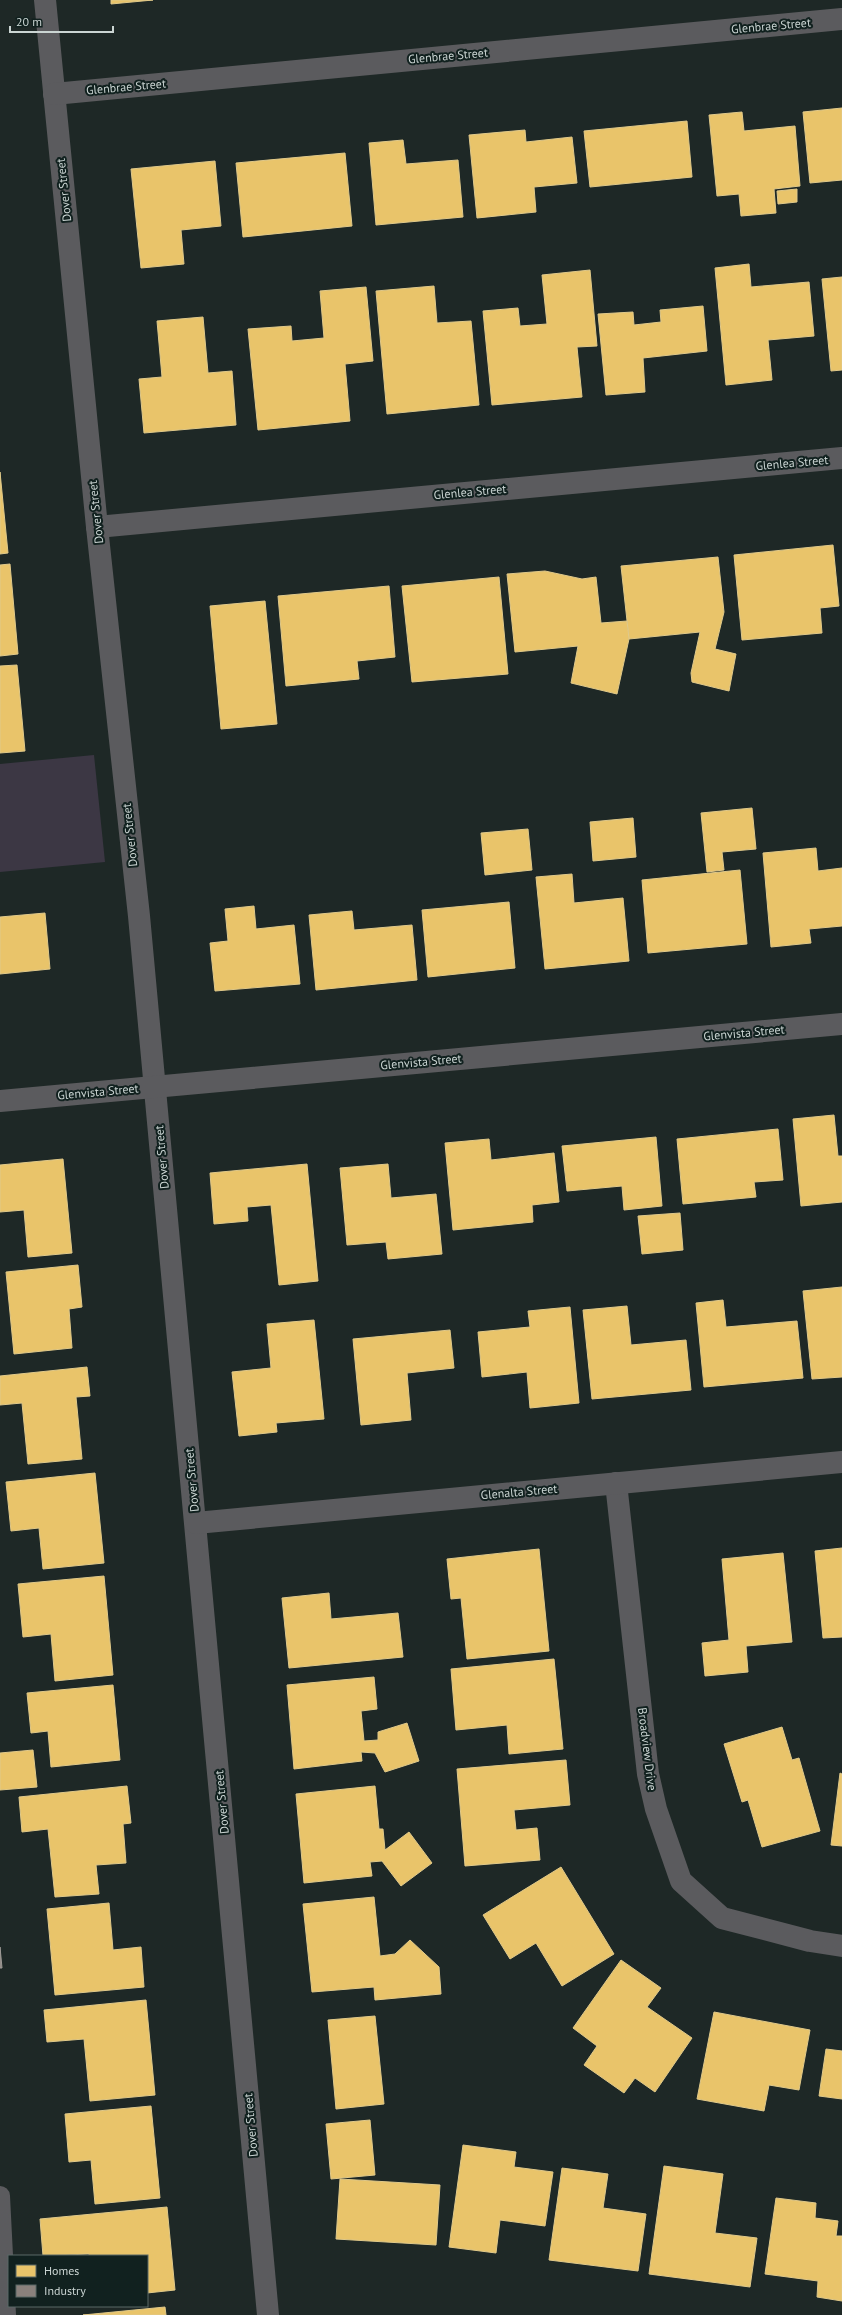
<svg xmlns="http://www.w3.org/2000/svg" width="842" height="2315" font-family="'PT Sans',sans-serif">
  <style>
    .green { fill: #3c3744 }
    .homes { fill: #e9c46a; stroke: #e0c98a }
    .industry { fill: #8a817c; stroke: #9e9a96 }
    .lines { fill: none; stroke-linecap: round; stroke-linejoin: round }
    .lane { stroke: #5b5b5e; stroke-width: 20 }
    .street { stroke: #5b5b5e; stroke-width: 22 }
    .labels { text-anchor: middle; stroke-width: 4; stroke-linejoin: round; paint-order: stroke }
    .street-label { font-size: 12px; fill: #cbd5d3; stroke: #11211f }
  </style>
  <rect width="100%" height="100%" fill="#1e2826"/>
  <polygon class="green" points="94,755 105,862 0,872 0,764"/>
  <g class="homes">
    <polygon points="111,0 153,0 111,4"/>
    <polygon points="842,108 842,180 810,183 803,112"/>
    <polygon points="742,112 744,131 795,126 800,186 774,189 776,213 741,216 739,194 717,196 709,115"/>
    <polygon points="687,121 692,177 590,187 584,131"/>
    <polygon points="525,130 526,142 572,137 577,183 534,187 536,212 477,218 469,135"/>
    <polygon points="403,140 406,164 458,160 463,217 376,225 369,143"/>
    <polygon points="345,153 352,226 243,237 236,163"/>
    <polygon points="215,161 221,226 181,230 184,264 141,268 131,169"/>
    <polygon points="797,189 797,202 778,204 777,191"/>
    <polygon points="749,264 751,287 809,282 814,336 768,340 772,380 726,385 715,268"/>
    <polygon points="590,270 597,346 577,347 582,397 492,405 483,311 518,308 520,326 547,324 542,275"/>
    <polygon points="842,277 842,370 831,371 822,279"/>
    <polygon points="434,286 437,323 471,321 479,405 387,414 376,291"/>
    <polygon points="366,287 373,361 345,364 350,421 258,430 248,329 291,326 292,341 324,338 320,291"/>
    <polygon points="703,306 707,351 643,358 645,392 606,395 598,314 633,312 634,325 661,322 660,310"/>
    <polygon points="203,317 208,373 232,371 236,425 144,433 139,379 162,377 157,321"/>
    <polygon points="0,472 8,553 0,554"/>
    <polygon points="833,545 839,606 820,608 822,633 742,640 734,555"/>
    <polygon points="718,557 724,612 715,649 736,654 729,691 692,682 691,673 700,632 629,639 621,566"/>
    <polygon points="10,564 18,654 0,656 0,565"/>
    <polygon points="545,571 582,579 596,577 601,623 627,621 629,639 617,694 571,683 578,646 515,652 507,574"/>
    <polygon points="499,577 508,674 412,682 402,586"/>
    <polygon points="389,586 395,657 357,661 359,679 286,686 278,596"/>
    <polygon points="265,601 277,724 221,729 210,606"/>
    <polygon points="17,665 25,751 0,753 0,666"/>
    <polygon points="752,808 756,849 722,852 724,870 707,872 701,813"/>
    <polygon points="633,818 636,857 593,861 590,822"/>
    <polygon points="528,829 532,870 485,875 481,833"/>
    <polygon points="816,848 818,871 842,868 842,926 809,929 811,943 771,947 763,853"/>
    <polygon points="740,870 747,944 648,953 642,880"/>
    <polygon points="572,874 574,903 623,898 629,961 545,969 536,877"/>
    <polygon points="509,902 515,968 428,977 422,910"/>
    <polygon points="254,906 256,929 294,925 300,984 215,991 210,943 228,941 225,909"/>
    <polygon points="352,911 354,930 412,925 417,980 316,990 309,915"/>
    <polygon points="45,913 50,969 0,974 0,917"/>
    <polygon points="834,1115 838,1156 842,1156 842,1202 801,1206 793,1119"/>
    <polygon points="778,1129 783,1180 754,1182 756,1197 683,1204 677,1139"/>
    <polygon points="656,1137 662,1206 624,1210 622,1186 567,1191 562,1146"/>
    <polygon points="489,1139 491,1160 554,1153 559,1202 532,1205 533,1222 453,1230 445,1143"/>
    <polygon points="63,1159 72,1253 28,1257 24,1210 0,1212 0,1165"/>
    <polygon points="307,1164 318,1281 279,1285 271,1205 247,1207 248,1221 214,1224 210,1173"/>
    <polygon points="388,1164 391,1198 436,1194 442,1254 388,1259 386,1242 347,1245 340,1168"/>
    <polygon points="680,1213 683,1250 642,1254 638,1216"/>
    <polygon points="78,1265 82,1307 69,1309 72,1348 14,1354 6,1272"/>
    <polygon points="842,1287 842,1377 812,1379 803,1291"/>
    <polygon points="723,1300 726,1327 797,1321 803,1378 704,1387 696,1303"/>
    <polygon points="627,1306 631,1345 686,1340 691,1390 592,1399 583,1310"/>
    <polygon points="570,1307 579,1403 530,1408 527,1372 482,1377 478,1332 530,1327 528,1311"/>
    <polygon points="314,1320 324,1419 276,1423 277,1432 239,1436 232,1372 271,1368 267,1324"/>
    <polygon points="450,1330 454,1368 407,1373 411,1420 361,1425 353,1339"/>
    <polygon points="87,1367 90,1396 76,1397 82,1459 28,1464 22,1403 0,1405 0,1376"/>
    <polygon points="95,1473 104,1563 43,1569 39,1528 11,1531 6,1482"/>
    <polygon points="842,1548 842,1637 823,1638 815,1551"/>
    <polygon points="539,1549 549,1651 467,1659 461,1598 451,1599 447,1559"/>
    <polygon points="783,1553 792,1642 746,1646 748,1672 705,1676 702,1643 729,1640 722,1559"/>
    <polygon points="104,1576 113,1675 55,1681 51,1634 23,1637 18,1584"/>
    <polygon points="329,1593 331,1619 398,1613 403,1657 289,1668 282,1598"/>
    <polygon points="554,1659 563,1749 509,1754 507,1725 456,1730 451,1669"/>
    <polygon points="374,1677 377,1709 361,1711 364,1741 378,1740 378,1732 407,1723 419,1761 385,1772 375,1753 361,1752 362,1761 294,1769 287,1685"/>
    <polygon points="113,1685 120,1760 51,1767 48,1731 31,1733 27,1693"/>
    <polygon points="782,1727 792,1760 799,1758 820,1831 762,1847 748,1800 742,1802 724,1744"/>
    <polygon points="33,1750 37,1787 0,1790 0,1753"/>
    <polygon points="566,1760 570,1805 514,1810 516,1830 537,1828 540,1860 465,1866 457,1769"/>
    <polygon points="840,1773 842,1774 842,1846 831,1845"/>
    <polygon points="127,1786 131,1823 123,1824 126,1863 96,1865 99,1894 55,1897 48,1829 22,1832 19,1797"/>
    <polygon points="375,1786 379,1829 383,1829 385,1850 409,1832 432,1863 401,1886 382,1861 370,1862 372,1876 304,1883 296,1794"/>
    <polygon points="561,1867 614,1954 562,1986 536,1943 510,1959 483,1915"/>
    <polygon points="374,1897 380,1956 395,1954 410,1940 439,1967 441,1994 375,2000 374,1987 312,1992 303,1904"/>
    <polygon points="109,1903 113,1950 141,1947 144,1987 55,1995 47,1909"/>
    <polygon points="621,1960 661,1988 647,2007 692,2038 655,2092 635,2078 624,2093 584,2065 597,2046 573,2028"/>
    <polygon points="146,2000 155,2095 90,2101 84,2039 47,2042 44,2010"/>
    <polygon points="714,2012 810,2030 799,2090 769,2085 764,2111 697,2099"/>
    <polygon points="375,2016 384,2104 336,2109 328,2020"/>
    <polygon points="826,2049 842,2051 842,2099 819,2096"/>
    <polygon points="151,2106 160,2198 95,2204 91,2160 69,2162 65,2114"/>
    <polygon points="370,2120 375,2175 331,2179 326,2124"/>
    <polygon points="463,2145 516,2152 514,2167 553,2172 545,2226 500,2220 496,2253 449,2247"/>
    <polygon points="664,2166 723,2174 715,2233 757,2238 750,2287 649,2274"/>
    <polygon points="562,2168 608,2174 603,2208 646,2214 638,2271 549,2260"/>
    <polygon points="340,2179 440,2185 436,2245 336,2239"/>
    <polygon points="776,2198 816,2203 815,2218 838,2221 836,2236 842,2236 842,2301 817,2297 818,2281 765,2274"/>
    <polygon points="167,2207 175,2290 147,2293 147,2256 89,2256 89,2254 43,2256 40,2219"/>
    <polygon points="165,2307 166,2315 83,2315"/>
  </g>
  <polygon class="industry" points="0,1947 2,1968 0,1968"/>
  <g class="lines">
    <polyline class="lane" points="0,2196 6,2315"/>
    <g class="street">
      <polyline points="45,0 97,527 139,916 268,2315"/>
      <polyline points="54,94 842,19"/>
      <polyline points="97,527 842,458"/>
      <polyline points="0,1101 842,1024"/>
      <polyline points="616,1483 648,1774 656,1809 681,1881 722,1918 810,1941 842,1946"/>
      <polyline points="196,1523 842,1462"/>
    </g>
  </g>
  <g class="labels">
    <g class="street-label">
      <text transform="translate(771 26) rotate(-5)" y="4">Glenbrae Street</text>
      <text transform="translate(448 56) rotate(-5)" y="4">Glenbrae Street</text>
      <text transform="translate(126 87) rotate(-5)" y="4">Glenbrae Street</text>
      <text transform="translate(64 190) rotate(-96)" y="4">Dover Street</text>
      <text transform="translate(792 463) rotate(-5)" y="4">Glenlea Street</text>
      <text transform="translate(470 492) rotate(-5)" y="4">Glenlea Street</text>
      <text transform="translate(96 512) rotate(-96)" y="4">Dover Street</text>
      <text transform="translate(130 835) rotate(-96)" y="4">Dover Street</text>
      <text transform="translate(744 1033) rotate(-5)" y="4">Glenvista Street</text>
      <text transform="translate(421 1062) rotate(-5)" y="4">Glenvista Street</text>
      <text transform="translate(98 1092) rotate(-5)" y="4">Glenvista Street</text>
      <text transform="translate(162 1157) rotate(-95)" y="4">Dover Street</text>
      <text transform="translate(192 1480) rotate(-95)" y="4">Dover Street</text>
      <text transform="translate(519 1492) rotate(-5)" y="4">Glenalta Street</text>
      <text transform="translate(647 1749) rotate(83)" y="4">Broadview Drive</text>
      <text transform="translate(222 1802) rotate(-95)" y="4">Dover Street</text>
      <text transform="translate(251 2125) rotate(-95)" y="4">Dover Street</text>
    </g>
  </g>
  <rect x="8" y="2255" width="140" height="52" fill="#11211f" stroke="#5b6967"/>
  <rect x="16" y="2265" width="20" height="12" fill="#e9c46a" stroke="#5b6967"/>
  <text x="44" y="2275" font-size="12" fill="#cbd5d3">Homes</text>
  <rect x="16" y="2285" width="20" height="12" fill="#8a817c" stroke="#5b6967"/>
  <text x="44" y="2295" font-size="12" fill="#cbd5d3">Industry</text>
  <path d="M10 26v6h103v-6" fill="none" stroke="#cbd5d3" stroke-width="2"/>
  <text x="16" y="26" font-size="12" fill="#cbd5d3" stroke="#11211f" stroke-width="3" paint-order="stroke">20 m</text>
</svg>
